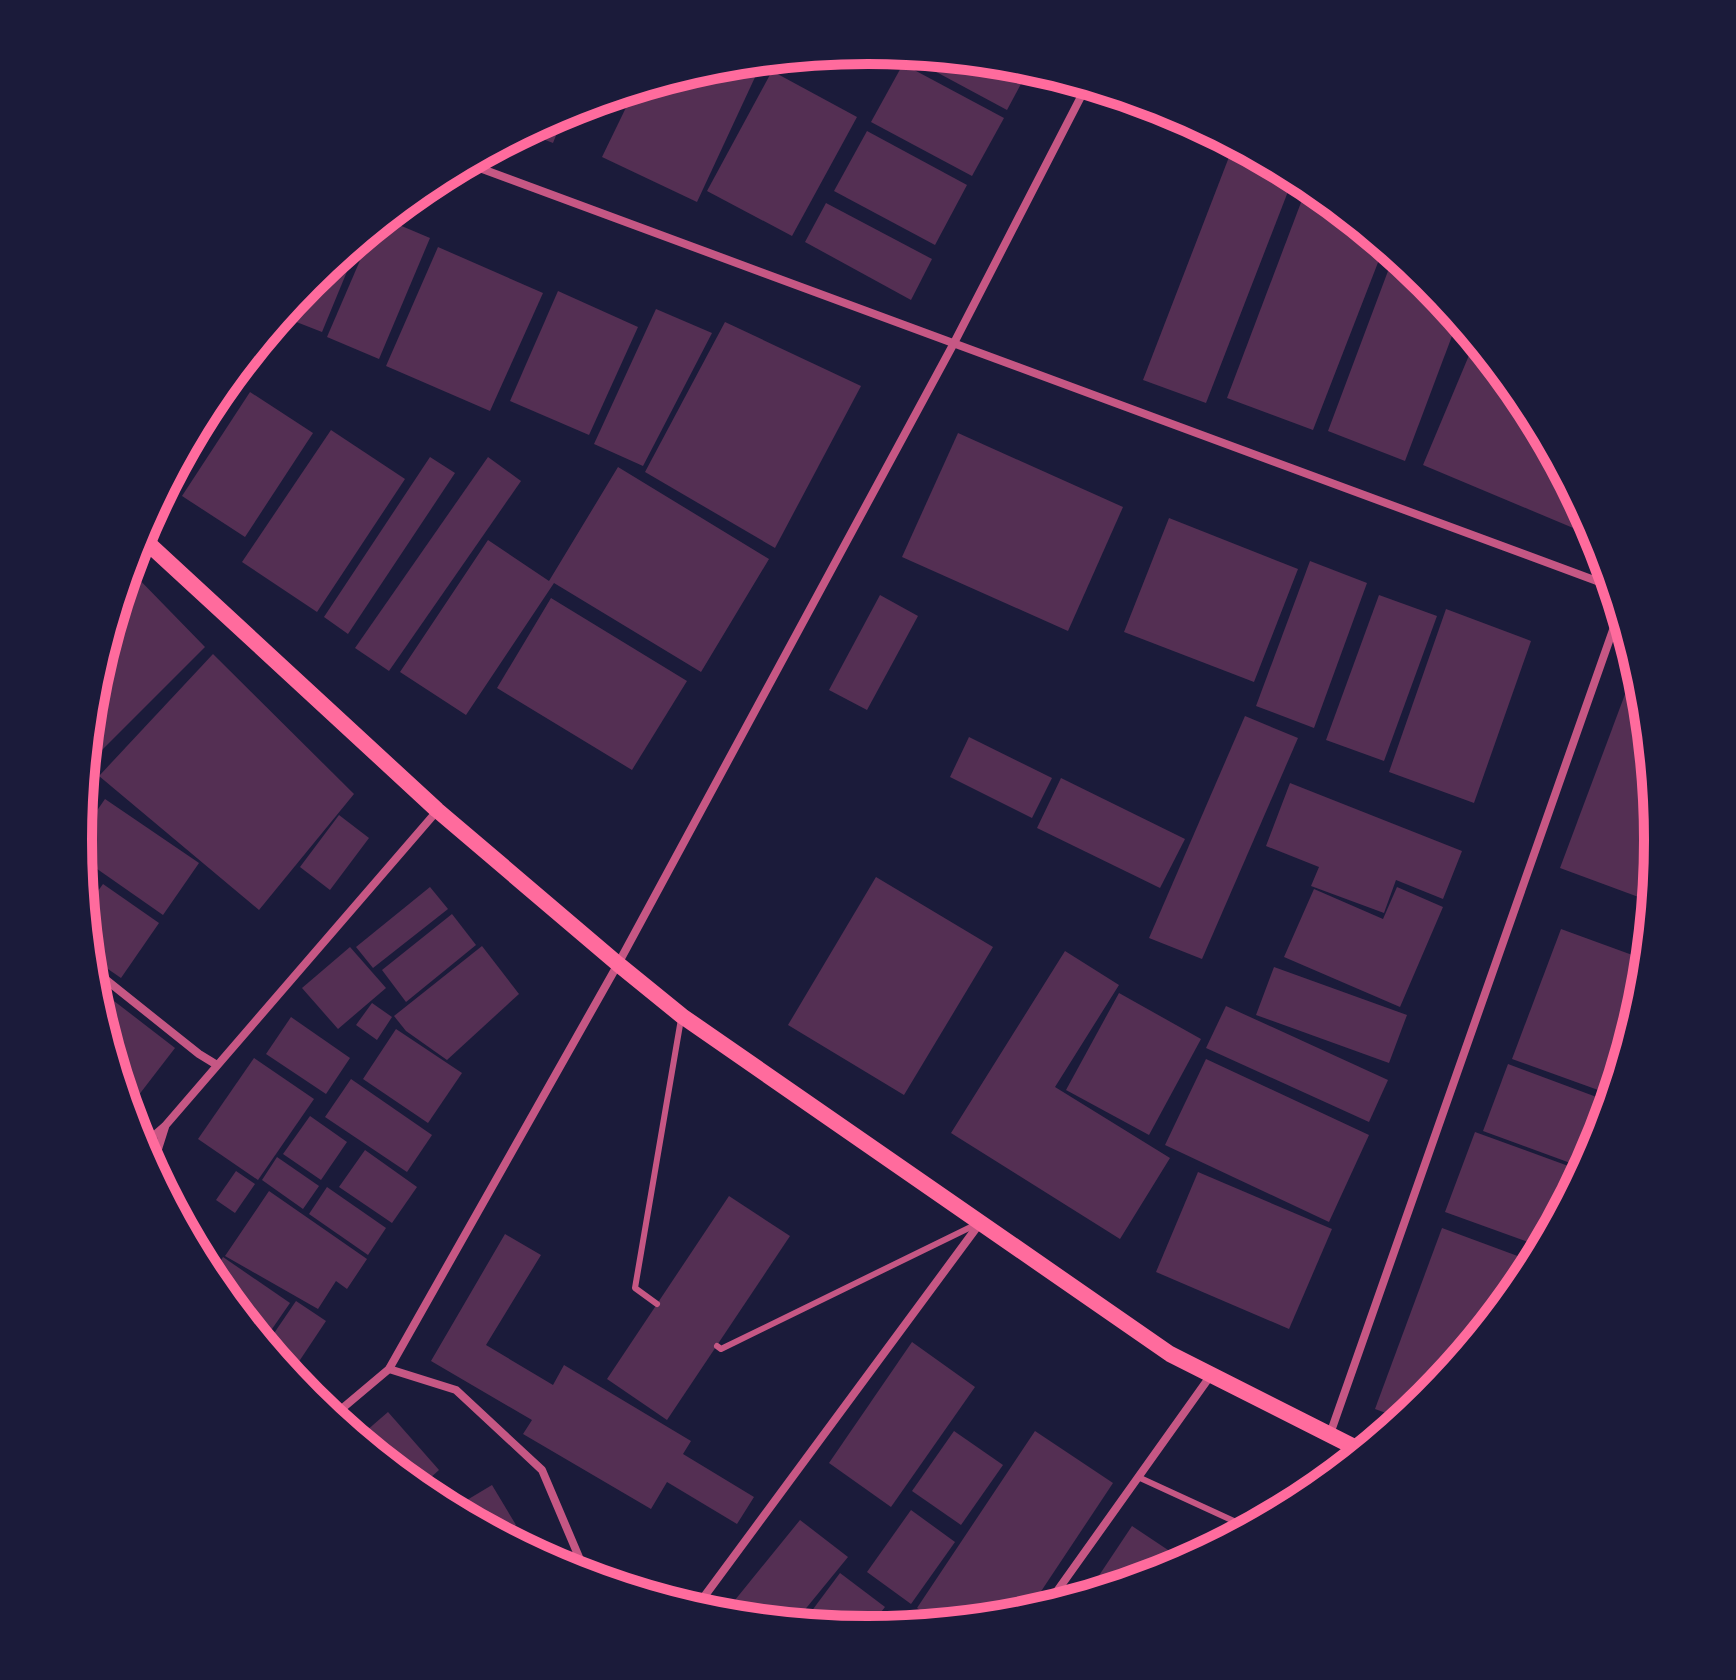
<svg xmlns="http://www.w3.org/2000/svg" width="1736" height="1680" font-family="'Public Sans',sans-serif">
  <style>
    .building { fill: #542f53 }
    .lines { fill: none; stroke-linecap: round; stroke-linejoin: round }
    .service { stroke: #c65784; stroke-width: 6 }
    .minor { stroke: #c65784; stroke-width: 8 }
    .secondary { stroke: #ff6b9d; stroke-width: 16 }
    .rim { fill: none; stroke: #ff6b9d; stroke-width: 10 }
  </style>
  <rect width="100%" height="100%" fill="#1b1b3a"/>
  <g class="building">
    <polygon points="901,53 1023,65 1030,67 1007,110"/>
    <polygon points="763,60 697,202 602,157 635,89 714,65"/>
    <polygon points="903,64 1004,118 972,176 871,122"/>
    <polygon points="772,71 857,117 792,236 707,191"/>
    <polygon points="566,110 553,143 525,132"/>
    <polygon points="867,131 967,185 935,245 834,191"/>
    <polygon points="1234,144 1294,176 1206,403 1143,380"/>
    <polygon points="1308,184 1384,247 1313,430 1227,398"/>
    <polygon points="826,203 932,259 911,300 805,242"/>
    <polygon points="385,219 430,238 379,359 327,337 374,228"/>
    <polygon points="360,240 322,332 281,316 310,281"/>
    <polygon points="438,247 543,293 490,411 386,366"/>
    <polygon points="1394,255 1427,282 1458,320 1405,461 1328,431"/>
    <polygon points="558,291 638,327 589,435 510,401"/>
    <polygon points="656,309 712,333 643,466 594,444"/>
    <polygon points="725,322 861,386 775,548 645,472"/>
    <polygon points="1475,341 1525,401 1585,513 1578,530 1423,465"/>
    <polygon points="230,378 240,385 168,493 164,490 211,401"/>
    <polygon points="250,392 313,433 245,537 182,496"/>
    <polygon points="331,430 405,479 317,612 242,562"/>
    <polygon points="958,433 1123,507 1068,631 902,557"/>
    <polygon points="430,457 455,473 348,634 324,617"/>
    <polygon points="488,457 521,481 389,671 355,648"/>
    <polygon points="618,467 769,559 701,672 554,583 466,715 400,672 488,540 549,581"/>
    <polygon points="1169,518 1298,569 1254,682 1124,632"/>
    <polygon points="1310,561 1367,583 1314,728 1256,706"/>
    <polygon points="129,569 205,647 85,767 93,685"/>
    <polygon points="880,595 918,616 867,710 829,690"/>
    <polygon points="1379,595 1437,616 1384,761 1326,740"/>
    <polygon points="551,598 687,681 632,770 497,688"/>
    <polygon points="1446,609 1531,641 1474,803 1389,772"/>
    <polygon points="213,654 354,794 259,910 99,776"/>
    <polygon points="1636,665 1643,686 1658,840 1652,902 1560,868"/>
    <polygon points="1245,716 1298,738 1202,959 1149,938"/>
    <polygon points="969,737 1052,778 1032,818 950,777"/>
    <polygon points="1061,778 1185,839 1160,888 1037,828"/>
    <polygon points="1290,783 1462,851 1443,899 1396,880 1384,913 1311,886 1319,867 1266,846"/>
    <polygon points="105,799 199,863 163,915 80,857 78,838"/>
    <polygon points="339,815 369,838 330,890 300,867"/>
    <polygon points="876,877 993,947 904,1095 788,1025"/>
    <polygon points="103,884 159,923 121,978 89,956 85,909"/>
    <polygon points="430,887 448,909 373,968 356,947"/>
    <polygon points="1397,887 1443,907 1400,1007 1284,957 1314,889 1383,919"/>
    <polygon points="452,914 476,945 406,1002 382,970"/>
    <polygon points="1561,929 1646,960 1643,995 1612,1095 1512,1059"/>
    <polygon points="482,946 519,994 447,1060 406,1031 394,1016"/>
    <polygon points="350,947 386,988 338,1029 302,988"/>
    <polygon points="1065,951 1119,985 1055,1087 1170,1158 1120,1239 951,1133"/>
    <polygon points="1274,967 1407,1015 1389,1063 1256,1015"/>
    <polygon points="92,984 175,1048 128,1109 93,994"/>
    <polygon points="1119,993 1201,1039 1149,1135 1066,1090"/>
    <polygon points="372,1003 392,1017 377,1040 356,1025"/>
    <polygon points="1226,1006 1388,1080 1369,1122 1206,1048"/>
    <polygon points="291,1017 350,1058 326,1094 266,1054"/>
    <polygon points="396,1029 462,1073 428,1123 363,1079"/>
    <polygon points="254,1058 314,1099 258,1180 198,1139"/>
    <polygon points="1206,1059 1369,1135 1329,1222 1165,1145"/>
    <polygon points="1508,1064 1610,1102 1598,1143 1584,1168 1483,1131"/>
    <polygon points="351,1079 432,1135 407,1172 325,1117"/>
    <polygon points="310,1116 347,1142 321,1180 283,1154"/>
    <polygon points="1475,1132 1582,1171 1542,1247 1445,1212"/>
    <polygon points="365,1150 417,1187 392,1223 339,1187"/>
    <polygon points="277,1157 319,1186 303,1209 262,1180"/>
    <polygon points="236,1171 255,1184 235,1213 216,1200"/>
    <polygon points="1198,1172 1332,1229 1289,1329 1156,1272"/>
    <polygon points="327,1187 386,1228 368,1255 309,1214"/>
    <polygon points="269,1191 367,1259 347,1289 336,1281 318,1309 225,1256"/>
    <polygon points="729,1196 790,1236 667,1420 607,1379"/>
    <polygon points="1442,1228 1523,1258 1508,1300 1426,1399 1402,1419 1375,1409"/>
    <polygon points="505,1234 541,1255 486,1345 553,1385 564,1365 691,1441 683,1454 754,1497 737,1524 667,1482 651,1509 523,1434 532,1420 431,1361"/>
    <polygon points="223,1257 290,1303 263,1342 210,1277"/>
    <polygon points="296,1301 326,1321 290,1375 266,1345"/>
    <polygon points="912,1342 975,1387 891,1507 829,1463"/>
    <polygon points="388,1412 439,1470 419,1488 358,1438"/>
    <polygon points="954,1431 1003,1465 961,1525 912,1491"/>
    <polygon points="1035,1431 1113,1483 1026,1614 940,1623 917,1608"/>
    <polygon points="492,1485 516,1525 500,1535 452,1509"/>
    <polygon points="911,1510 955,1542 911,1604 867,1572"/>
    <polygon points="800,1520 848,1557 794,1623 722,1616"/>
    <polygon points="1132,1526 1174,1554 1162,1573 1086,1595"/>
    <polygon points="840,1573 885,1607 867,1630 802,1624"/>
  </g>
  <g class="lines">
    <g class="service">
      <polyline points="657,1304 635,1288 681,1019"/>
      <polyline points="717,1346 721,1349 977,1224"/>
      <polyline points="1138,1477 1249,1528"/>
    </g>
    <g class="minor">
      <polyline points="466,163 1613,587"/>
      <polyline points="90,967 199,1054 217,1065"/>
      <polyline points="141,1147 165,1126 437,811"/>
      <polyline points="152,1168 165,1127"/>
      <polyline points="389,1369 456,1390 542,1470 587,1576"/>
      <polyline points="332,1417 389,1369 618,964 954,343 1087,85"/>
      <polyline points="1330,1434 1620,610"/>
      <polyline points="1045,1608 1211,1375"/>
      <polyline points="695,1609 980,1223"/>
    </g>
    <polyline class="secondary" points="139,535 437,810 618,964 682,1016 1170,1354 1362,1451"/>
  </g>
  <path d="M0 0H1736V1680H0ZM92 840a776 776 0 1 1 1552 0a776 776 0 1 1-1552 0Z" fill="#1b1b3a" fill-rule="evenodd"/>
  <path class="rim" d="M92 840a776 776 0 1 1 1552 0a776 776 0 1 1-1552 0Z"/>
</svg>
